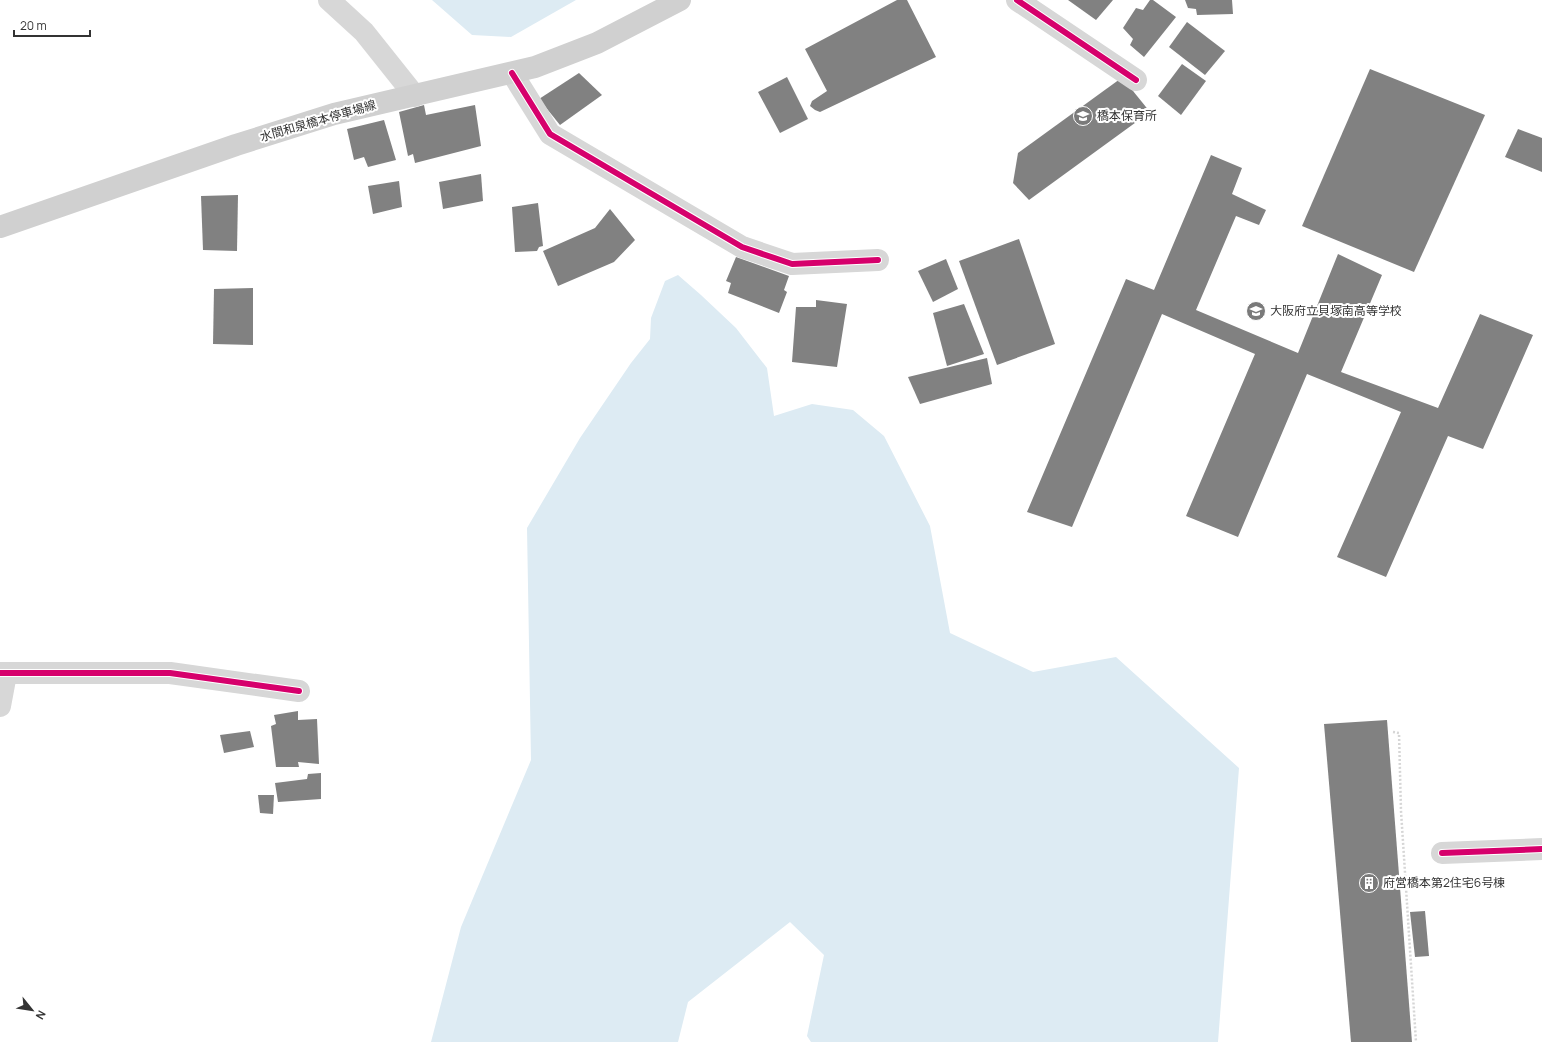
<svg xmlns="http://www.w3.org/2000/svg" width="1542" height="1042" font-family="Manrope,'Noto Sans JP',sans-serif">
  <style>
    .water { fill: #ddebf3 }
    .building { fill: #818181 }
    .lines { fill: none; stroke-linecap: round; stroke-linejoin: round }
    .path { stroke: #d6d6d6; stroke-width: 2.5; stroke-dasharray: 2 2; stroke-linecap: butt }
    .street { stroke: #d7d7d7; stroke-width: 22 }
    .secondary { stroke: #d0d0d0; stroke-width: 22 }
    .cycleway-casing { stroke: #fff; stroke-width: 8 }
    .cycleway { stroke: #d6006c; stroke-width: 6 }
    .labels { text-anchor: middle; stroke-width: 4; stroke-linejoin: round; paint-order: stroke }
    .poi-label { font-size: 12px; fill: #333; stroke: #fff; text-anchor: start }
    .street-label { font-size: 12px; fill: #333; stroke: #fff }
  </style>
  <rect width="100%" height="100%" fill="#fff"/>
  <g class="water">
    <polygon points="432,0 576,0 511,37 472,35"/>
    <polygon points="678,275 701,295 736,328 767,368 774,416 812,404 853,410 884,436 930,526 950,633 1033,672 1116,657 1239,768 1218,1042 811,1042 807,1036 824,955 790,922 688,1002 678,1042 431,1042 461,927 531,760 527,528 580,438 631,363 650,339 651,318 665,281"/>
  </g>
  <g class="building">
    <polygon points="897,0 907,0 936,57 820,112 815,110 810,106 812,101 827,91 805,49"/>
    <polygon points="1068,0 1113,0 1096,20"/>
    <polygon points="1150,0 1153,0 1176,17 1144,57 1130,45 1133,39 1123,28 1136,8 1143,10"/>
    <polygon points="1185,0 1232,0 1233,14 1197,15 1196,9 1188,8"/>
    <polygon points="1187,22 1225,51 1205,75 1169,47"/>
    <polygon points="1182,64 1206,81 1181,115 1158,96"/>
    <polygon points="1370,69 1485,115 1414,272 1302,226"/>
    <polygon points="579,73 602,95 560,125 539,99"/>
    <polygon points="787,77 808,119 780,133 758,92"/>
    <polygon points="1120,79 1129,86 1150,112 1029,200 1013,183 1018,153"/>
    <polygon points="424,105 426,115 475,105 481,146 415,163 413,154 408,156 399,112"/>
    <polygon points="384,120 396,160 368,167 364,157 354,160 347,129"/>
    <polygon points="1518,129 1542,138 1542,172 1505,157"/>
    <polygon points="1211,155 1242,168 1232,194 1266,210 1259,225 1236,216 1196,310 1298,353 1338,254 1382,275 1341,372 1438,408 1480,314 1533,335 1483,449 1448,436 1386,577 1337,557 1401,412 1307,374 1238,537 1186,516 1255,354 1162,314 1072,527 1027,512 1126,279 1154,290"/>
    <polygon points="481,174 483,201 443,209 439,182"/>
    <polygon points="399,181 402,207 373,214 368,186"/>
    <polygon points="238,195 237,251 203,250 201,196"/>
    <polygon points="538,203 543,246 539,247 537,251 515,252 512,207"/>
    <polygon points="610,209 635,240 614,262 558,286 543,251 595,228"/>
    <polygon points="1019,239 1055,344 997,365 959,261"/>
    <polygon points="736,257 789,276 784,290 787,292 779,313 728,293 731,283 726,281"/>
    <polygon points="946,259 958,289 933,302 918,271"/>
    <polygon points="253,288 253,345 213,344 214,289"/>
    <polygon points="816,300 847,304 837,367 792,362 796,307 816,307"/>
    <polygon points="964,304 984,354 947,366 933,313"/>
    <polygon points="987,358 992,384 920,404 908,377"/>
    <polygon points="298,711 298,720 317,719 319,764 298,762 299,767 276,767 271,726 276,724 274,715"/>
    <polygon points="1387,720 1412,1042 1351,1042 1324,724"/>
    <polygon points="250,731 254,747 224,753 220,735"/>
    <polygon points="321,773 321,799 278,802 275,783 307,779 308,774"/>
    <polygon points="258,795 274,795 273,814 260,813"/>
    <polygon points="1425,911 1429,956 1415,957 1410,912"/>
  </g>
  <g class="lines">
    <polyline class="path" points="1393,732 1399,733 1401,811 1416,1042"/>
    <g class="street">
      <polyline points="329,0 364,32 415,96"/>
      <polyline points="1017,0 1136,80"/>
      <polyline points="512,73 550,134 742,247 792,264 878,260"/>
      <polyline points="0,673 170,673 299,691"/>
      <polyline points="0,706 6,674"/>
      <polyline points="1442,853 1542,849"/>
    </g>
    <polyline class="secondary" points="0,227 236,145 334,114 535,67 597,43 680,0"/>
    <g class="cycleway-casing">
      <g id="cycleway">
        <polyline points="1017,0 1136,80"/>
        <polyline points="512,73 550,134 742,247 792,264 878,260"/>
        <polyline points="0,673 170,673 299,691"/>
        <polyline points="1442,853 1542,849"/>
      </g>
    </g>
    <use href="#cycleway" class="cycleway"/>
  </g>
  <defs>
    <g id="school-disc" transform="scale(1)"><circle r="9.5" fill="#7a7a7a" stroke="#fff"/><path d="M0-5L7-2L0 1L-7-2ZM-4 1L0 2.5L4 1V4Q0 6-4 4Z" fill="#fff"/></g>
    <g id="university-disc" transform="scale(1)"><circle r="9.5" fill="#7a7a7a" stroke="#fff"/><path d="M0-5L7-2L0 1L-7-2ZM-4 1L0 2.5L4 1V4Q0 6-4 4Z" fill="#fff"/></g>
    <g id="building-disc" transform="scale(1)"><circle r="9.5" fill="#7a7a7a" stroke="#fff"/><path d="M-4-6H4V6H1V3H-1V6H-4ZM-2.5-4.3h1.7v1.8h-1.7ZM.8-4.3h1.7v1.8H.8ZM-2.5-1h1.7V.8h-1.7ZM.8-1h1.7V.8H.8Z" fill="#fff"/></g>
  </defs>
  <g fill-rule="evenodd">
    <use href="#school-disc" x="1083" y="116"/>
    <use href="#university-disc" x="1256" y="311"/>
    <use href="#building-disc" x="1369" y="883"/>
  </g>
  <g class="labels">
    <g class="poi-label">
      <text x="1097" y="120">橋本保育所</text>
      <text x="1270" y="315">大阪府立貝塚南高等学校</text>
      <text x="1383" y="887">府営橋本第2住宅6号棟</text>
    </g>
    <g class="street-label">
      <text transform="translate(318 121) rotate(-16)" y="4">水間和泉橋本停車場線</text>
    </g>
  </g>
  <g transform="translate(32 1010) rotate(120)" stroke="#ffffff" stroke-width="3" paint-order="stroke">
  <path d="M0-3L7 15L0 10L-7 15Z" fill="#333333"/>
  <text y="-6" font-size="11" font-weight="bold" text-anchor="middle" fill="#333333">N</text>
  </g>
  <path d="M14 30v6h76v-6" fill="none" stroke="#333333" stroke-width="2"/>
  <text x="20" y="30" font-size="12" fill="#333333" stroke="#ffffff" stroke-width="3" paint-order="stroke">20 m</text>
</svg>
